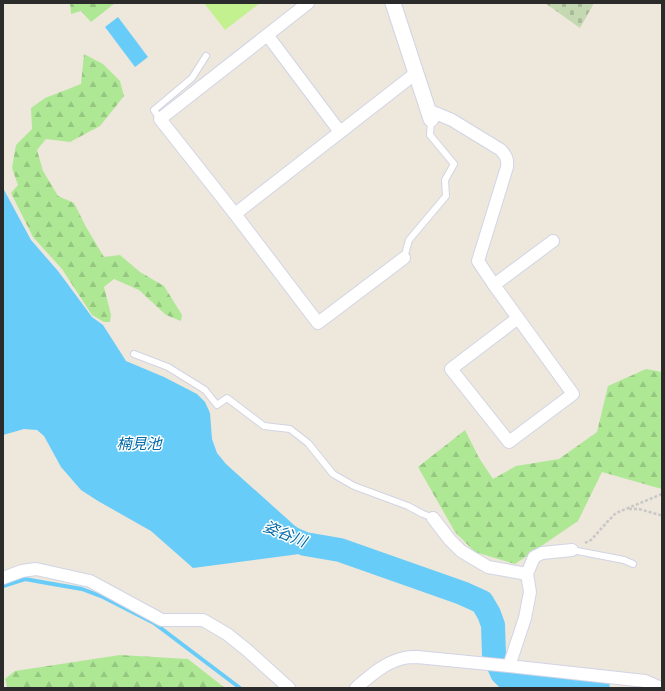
<svg xmlns="http://www.w3.org/2000/svg" width="665" height="691" font-family="Karla,'Noto Sans JP',sans-serif">
  <style>
    .forest { fill: url(#forest-firs) }
    .cemetery { fill: url(#cemetery-stones) }
    .pitch { fill: #c4f190 }
    .water { fill: #68ccf8 }
    .lines { fill: none; stroke-linecap: round; stroke-linejoin: round }
    .stream { stroke: #68ccf8; stroke-width: 4 }
    .river { stroke: #68ccf8; stroke-width: 24 }
    .service-casing { stroke: #d1d4e5; stroke-width: 8 }
    .minor-casing { stroke: #d1d4e5; stroke-width: 14 }
    .tertiary-casing { stroke: #d1d4e5; stroke-width: 17 }
    .path { stroke: #c8c8c8; stroke-width: 2.5; stroke-dasharray: 3 2; stroke-linecap: butt }
    .service { stroke: #fff; stroke-width: 6 }
    .minor { stroke: #fff; stroke-width: 12 }
    .tertiary { stroke: #fff; stroke-width: 15 }
    .labels { text-anchor: middle; stroke-width: 3; stroke-linejoin: round; paint-order: stroke }
    .water-label { font-size: 15px; font-style: italic; fill: #0369a7; stroke: #fff }
  </style>
  <defs>
    <pattern id="forest-firs" width="22" height="20" patternUnits="userSpaceOnUse"><rect width="22" height="20" fill="#aee895"/><path d="M5 1l3.5 6h-7zM16 11l3.5 6h-7z" fill="#96c781"/></pattern>
    <pattern id="cemetery-stones" width="16" height="16" patternUnits="userSpaceOnUse"><rect width="16" height="16" fill="#c4d9b2"/><path d="M2 7V4a2 2 0 0 1 4 0v3zM10 15v-3a2 2 0 0 1 4 0v3z" fill="#a9ba99"/></pattern>
  </defs>
  <rect width="100%" height="100%" fill="#eee7dc"/>
  <g class="forest">
    <polygon points="70,3 115,3 91,22 81,11 71,14"/>
    <polygon points="84,54 103,64 120,81 124,96 100,126 70,142 46,139 37,150 43,171 58,196 74,203 86,227 104,257 120,255 140,272 164,286 182,315 181,321 166,315 139,290 114,279 104,287 111,315 110,322 104,322 92,315 62,269 33,237 11,193 18,185 12,168 16,145 32,129 31,108 45,98 81,84"/>
    <polygon points="646,369 662,372 662,489 602,472 578,521 515,564 475,552 455,532 418,467 465,430 479,458 493,479 516,466 559,459 597,432 608,386"/>
    <polygon points="120,655 188,659 225,688 8,688 5,679 15,671"/>
  </g>
  <polygon class="cemetery" points="545,3 594,3 580,28"/>
  <polygon class="pitch" points="204,3 260,3 225,30"/>
  <g class="water">
    <polygon points="118,17 148,57 135,67 105,27"/>
    <polygon points="3,188 31,240 58,271 92,317 103,325 126,361 164,377 197,394 205,402 210,413 212,439 217,453 226,464 294,525 310,537 307,553 193,568 151,531 98,501 81,490 61,467 44,436 37,430 24,429 3,435"/>
  </g>
  <g class="lines">
    <polyline class="stream" points="3,586 25,579 47,583 82,589 103,597 154,623 240,688"/>
    <polyline class="river" points="279,533 305,544 340,550 462,593 482,602 489,614 493,625 494,655 502,673 511,682 523,686 545,684 598,688"/>
    <g class="service-casing">
      <g id="service">
        <polyline points="160,119 154,110 192,78 206,56"/>
        <polyline points="404,258 409,240 446,196 445,180 454,164 430,135 431,119"/>
        <polyline points="134,354 168,367 205,390 217,405 227,398 264,426 290,429 308,443 333,474 354,486 408,506 423,514 433,518"/>
        <polyline points="572,550 624,560 633,564"/>
      </g>
    </g>
    <g class="minor-casing">
      <g id="minor">
        <polyline points="308,3 160,119 235,214 318,323 404,258"/>
        <polyline points="268,36 340,132"/>
        <path d="M428 110 452 120 501 150C506 156 508 159 507 167L478 261 494 285 553 241"/>
        <polyline points="235,214 416,73"/>
        <polyline points="494,285 573,394 509,442 451,369 518,318"/>
        <polyline points="433,518 450,540 461,551 488,567 527,574"/>
        <polyline points="3,578 22,571 36,569 90,581 162,620 203,620 227,634 247,650 289,688"/>
        <polyline points="509,666 525,618 530,592 527,574 534,557 542,553 572,550"/>
        <path d="M356 688C370 676 385 662 404 658 408 657 413 657 417 657L509 666 645 681 661 688"/>
      </g>
    </g>
    <g class="tertiary-casing">
      <polyline id="tertiary" points="393,3 431,119"/>
    </g>
    <g class="path">
      <polyline points="629,509 639,509 660,515 662,517"/>
      <polyline points="585,543 591,540 609,520 616,513 662,494"/>
    </g>
    <use href="#service" class="service"/>
    <use href="#minor" class="minor"/>
    <use href="#tertiary" class="tertiary"/>
  </g>
  <g class="labels">
    <g class="water-label">
      <text x="139" y="449">楠見池</text>
      <text transform="translate(285 534) rotate(22)" y="5">姿谷川</text>
    </g>
  </g>
  <rect width="665" height="691" fill="none" stroke="#2b2b2b" stroke-width="8"/>
</svg>
